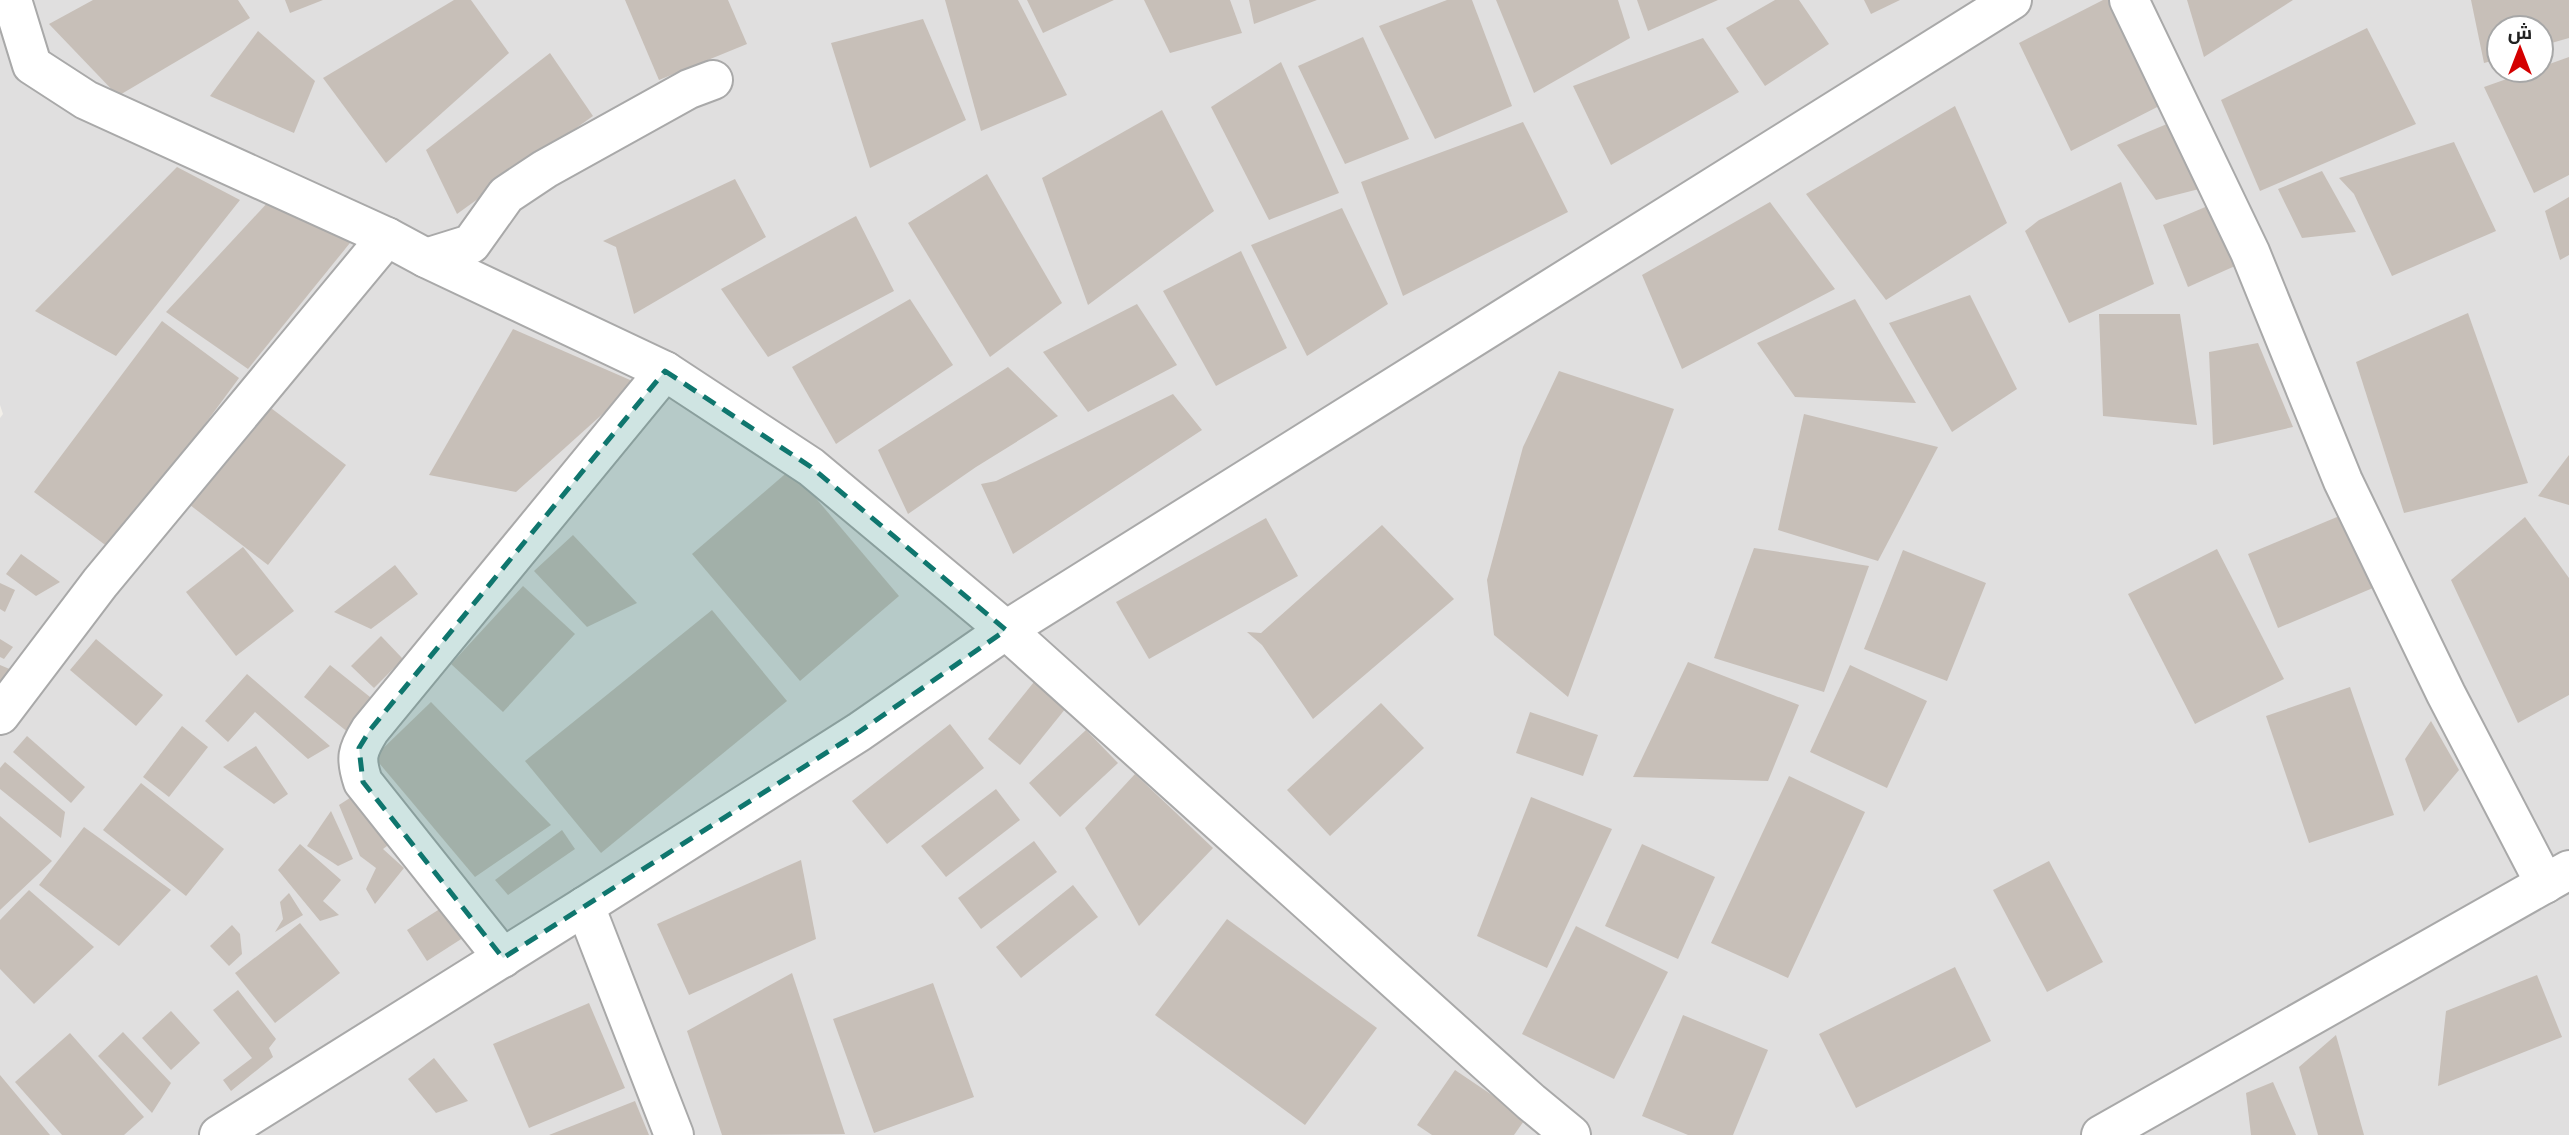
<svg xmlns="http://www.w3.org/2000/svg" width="2569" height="1135" font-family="'IBM Plex Sans',Cairo,sans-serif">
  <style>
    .residential { fill: #e0dfdf; fill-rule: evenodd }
    .building { fill: #c7bfb8 }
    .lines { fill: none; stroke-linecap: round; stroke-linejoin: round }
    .minor-casing { stroke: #a9a9a9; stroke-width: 42 }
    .minor { stroke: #fff; stroke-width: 38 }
    .marked { fill: #0f766e; fill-opacity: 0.2; stroke: #0f766e; stroke-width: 5; stroke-dasharray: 14 9; stroke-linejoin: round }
  </style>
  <rect width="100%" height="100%" fill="#f2efe9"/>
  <path class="residential" d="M0 0H2569V1135H0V418L3 414 0 405ZM2499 28H2541V70H2499Z"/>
  <g class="building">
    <polygon points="93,0 238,0 250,18 118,96 49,24"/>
    <polygon points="285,0 323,0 290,13"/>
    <polygon points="454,0 471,0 509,53 386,163 323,78"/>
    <polygon points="625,0 728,0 747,44 659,80"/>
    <polygon points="945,0 1018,0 1067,95 981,131"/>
    <polygon points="1027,0 1114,0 1043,33"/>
    <polygon points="1144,0 1230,0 1242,33 1170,53"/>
    <polygon points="1249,0 1317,0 1254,24"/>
    <polygon points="1447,0 1472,0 1512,106 1435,139 1379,26"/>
    <polygon points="1496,0 1618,0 1630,38 1534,93"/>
    <polygon points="1637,0 1718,0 1648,31"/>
    <polygon points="1775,0 1799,0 1829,44 1765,86 1726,28"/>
    <polygon points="1864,0 1900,0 1871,14"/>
    <polygon points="2103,0 2109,0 2169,101 2071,151 2019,43"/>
    <polygon points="2187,0 2293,0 2204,57"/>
    <polygon points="2471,0 2569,0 2569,38 2541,46 2541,28 2499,28 2499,59 2484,63"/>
    <polygon points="923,19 966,120 870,168 831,43"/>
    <polygon points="2367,28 2416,124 2260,191 2221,100"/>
    <polygon points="258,31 315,81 294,133 210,96"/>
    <polygon points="1363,37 1409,139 1345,164 1298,66"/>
    <polygon points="1703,38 1739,92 1611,165 1573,86"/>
    <polygon points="550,53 593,116 457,214 426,150"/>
    <polygon points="2569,57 2569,175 2534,193 2484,87 2532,70 2541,70 2541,67"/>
    <polygon points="1281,62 1339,193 1269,220 1211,107"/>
    <polygon points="1955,106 2007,223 1886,300 1806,194"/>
    <polygon points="1162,110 1214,211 1088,305 1042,178"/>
    <polygon points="2174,121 2203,188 2156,200 2117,145"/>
    <polygon points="1523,122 1568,212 1403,296 1361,182"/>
    <polygon points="2454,142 2496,231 2392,276 2354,194 2339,178"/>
    <polygon points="177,167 240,200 116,356 35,311"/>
    <polygon points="2322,171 2356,232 2302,238 2278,189"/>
    <polygon points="987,174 1062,303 990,357 908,223"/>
    <polygon points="735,179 766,237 634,314 616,247 603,241"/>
    <polygon points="2121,182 2154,284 2069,323 2025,231 2039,220"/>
    <polygon points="2569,197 2569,255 2560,260 2545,211"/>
    <polygon points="270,200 354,238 248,369 166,312"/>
    <polygon points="1770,202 1835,289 1682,369 1642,275"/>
    <polygon points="2210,205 2244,262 2188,287 2163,225"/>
    <polygon points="1342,208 1388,304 1307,356 1251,245"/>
    <polygon points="856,216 894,291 768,357 721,289"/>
    <polygon points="1241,251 1287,348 1216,386 1163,291"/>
    <polygon points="1970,295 2017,389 1952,432 1889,323"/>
    <polygon points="910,299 953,365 836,444 792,367"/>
    <polygon points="1855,299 1916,403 1795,397 1757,343"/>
    <polygon points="1137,304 1177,365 1088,412 1043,352"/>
    <polygon points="2468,313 2528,483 2404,513 2356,362"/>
    <polygon points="2099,314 2180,314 2197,425 2103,416"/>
    <polygon points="162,321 239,378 112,550 34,492"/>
    <polygon points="513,329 637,383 516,492 429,475"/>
    <polygon points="2258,343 2293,427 2213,445 2209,352"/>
    <polygon points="1008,367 1058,416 976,467 908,514 878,450"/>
    <polygon points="1559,371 1674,409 1568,697 1494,635 1487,580 1523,447"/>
    <polygon points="1173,394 1202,430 1013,554 981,484 996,481"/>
    <polygon points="267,405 346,465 268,565 190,505"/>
    <polygon points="1804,414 1938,447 1878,561 1778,530"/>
    <polygon points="2569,455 2569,505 2538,496"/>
    <polygon points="791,469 899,596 800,681 692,554"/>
    <polygon points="2349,512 2380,585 2278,628 2248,554"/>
    <polygon points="2525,517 2569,578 2569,695 2518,723 2451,580"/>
    <polygon points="1266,518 1298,576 1149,659 1116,602"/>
    <polygon points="1382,525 1454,599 1313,719 1262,645 1247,632 1261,633"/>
    <polygon points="573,535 637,603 587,627 534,571"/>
    <polygon points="243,547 294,611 236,656 186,592"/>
    <polygon points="1754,548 1869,566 1824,692 1714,658"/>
    <polygon points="2217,549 2284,679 2195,724 2128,594"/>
    <polygon points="1903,550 1986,583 1947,681 1864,649"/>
    <polygon points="21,554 60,582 36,596 6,574"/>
    <polygon points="395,565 418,594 371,629 334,612"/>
    <polygon points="0,583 15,590 5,612 0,609"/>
    <polygon points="523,586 575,634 503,712 451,664"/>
    <polygon points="712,610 787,701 601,853 525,761"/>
    <polygon points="381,636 403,659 374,688 351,666"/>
    <polygon points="0,639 13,647 4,659 0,657"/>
    <polygon points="96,639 163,695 136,726 70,670"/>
    <polygon points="1688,662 1799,705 1768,781 1633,777"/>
    <polygon points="0,665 19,673 0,699"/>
    <polygon points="330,665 375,701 349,733 304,697"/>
    <polygon points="1850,665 1927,701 1887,788 1810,752"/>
    <polygon points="247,674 330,746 308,759 255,712 228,742 205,721"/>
    <polygon points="1034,682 1066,708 1020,765 988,739"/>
    <polygon points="2350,687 2394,815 2309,843 2266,716"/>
    <polygon points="431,702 551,825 475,877 374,757"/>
    <polygon points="1381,703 1424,748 1330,836 1287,790"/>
    <polygon points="1530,712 1598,735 1583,776 1516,753"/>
    <polygon points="2431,721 2459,770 2424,812 2405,759"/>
    <polygon points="950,724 984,768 887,844 852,801"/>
    <polygon points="182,726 208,747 169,797 143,777"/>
    <polygon points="1086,730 1118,763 1060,817 1029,783"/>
    <polygon points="27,736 85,787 71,803 13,752"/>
    <polygon points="256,746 288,794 274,804 223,767"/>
    <polygon points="5,762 65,812 61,838 0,789 0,768"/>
    <polygon points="1135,774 1213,848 1139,926 1085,828"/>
    <polygon points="1789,776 1865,812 1788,978 1711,943"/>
    <polygon points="141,783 224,849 186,896 103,830"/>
    <polygon points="996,789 1020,820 946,877 921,846"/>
    <polygon points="356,794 399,837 383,849 404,868 375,904 366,889 376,868 360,856 339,805"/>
    <polygon points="1531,797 1612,829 1547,968 1477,936"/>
    <polygon points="331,811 353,859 338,866 307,846"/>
    <polygon points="0,816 52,861 0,910"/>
    <polygon points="84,827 171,890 119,946 39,885"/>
    <polygon points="562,830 575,849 508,895 495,880"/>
    <polygon points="1034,841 1057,872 981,929 958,898"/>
    <polygon points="300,844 341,880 323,901 339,915 320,921 278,870"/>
    <polygon points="1642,844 1715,877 1678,959 1605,926"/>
    <polygon points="801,860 816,939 689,995 657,924"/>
    <polygon points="2049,861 2103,962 2047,992 1993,890"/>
    <polygon points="1073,885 1098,917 1021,978 996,947"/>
    <polygon points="29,890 94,947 34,1004 0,969 0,920"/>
    <polygon points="289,893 303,915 275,932 283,919 280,902"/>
    <polygon points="449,903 469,934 427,961 407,930"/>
    <polygon points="1227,919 1377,1028 1305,1125 1155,1015"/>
    <polygon points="300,923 340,973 275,1023 235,973"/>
    <polygon points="232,925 240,934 242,954 229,966 210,946"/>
    <polygon points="1576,926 1668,972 1614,1079 1522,1034"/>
    <polygon points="1955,967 1991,1041 1856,1108 1819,1034"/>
    <polygon points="792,973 845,1134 722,1135 687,1031"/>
    <polygon points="2537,975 2562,1037 2438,1086 2446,1011"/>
    <polygon points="933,983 974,1097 874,1133 833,1019"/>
    <polygon points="238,990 276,1039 269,1048 273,1057 231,1091 223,1080 252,1058 213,1010"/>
    <polygon points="589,1003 625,1088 529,1128 493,1044"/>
    <polygon points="171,1011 200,1043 171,1070 142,1038"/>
    <polygon points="1683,1015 1768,1050 1733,1135 1688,1135 1642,1116"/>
    <polygon points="123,1032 171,1083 152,1113 98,1056"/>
    <polygon points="70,1033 144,1117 124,1135 62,1135 15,1082"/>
    <polygon points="2336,1035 2364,1135 2318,1135 2299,1067"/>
    <polygon points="434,1058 468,1101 436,1113 408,1079"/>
    <polygon points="1455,1070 1526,1118 1514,1135 1432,1135 1417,1125"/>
    <polygon points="0,1075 50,1135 0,1135"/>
    <polygon points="2273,1082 2296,1135 2251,1135 2246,1093"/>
    <polygon points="635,1101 649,1135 549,1135"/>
  </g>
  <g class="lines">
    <g class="minor-casing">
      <g id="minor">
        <polyline points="12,0 32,65 86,100 387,237 426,258 665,371 811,467 1006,630 1531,1102 1571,1135"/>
        <polyline points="2129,0 2250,252 2343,481 2446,694 2545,884"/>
        <polyline points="426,258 471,244 506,195 545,169 689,89 713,80"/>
        <polyline points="0,715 100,583 387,237"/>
        <polyline points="585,906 674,1135"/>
        <path d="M503 958 363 782C355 758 357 751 370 730L665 371"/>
        <polyline points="219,1135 585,906 859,732 1006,630 2012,0"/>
        <polyline points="2101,1135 2569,870"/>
      </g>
    </g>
    <use href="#minor" class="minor"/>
  </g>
  <path class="marked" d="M665 371 811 467 1006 630 859 732 503 958 363 782 359 748 370 730Z"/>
  <g transform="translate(2520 49)"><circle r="33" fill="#ffffff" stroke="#a7a7a7" stroke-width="2"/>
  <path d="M0-5L12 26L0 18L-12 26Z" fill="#d40000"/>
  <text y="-10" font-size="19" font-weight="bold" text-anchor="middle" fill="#222222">ش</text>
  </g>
</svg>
